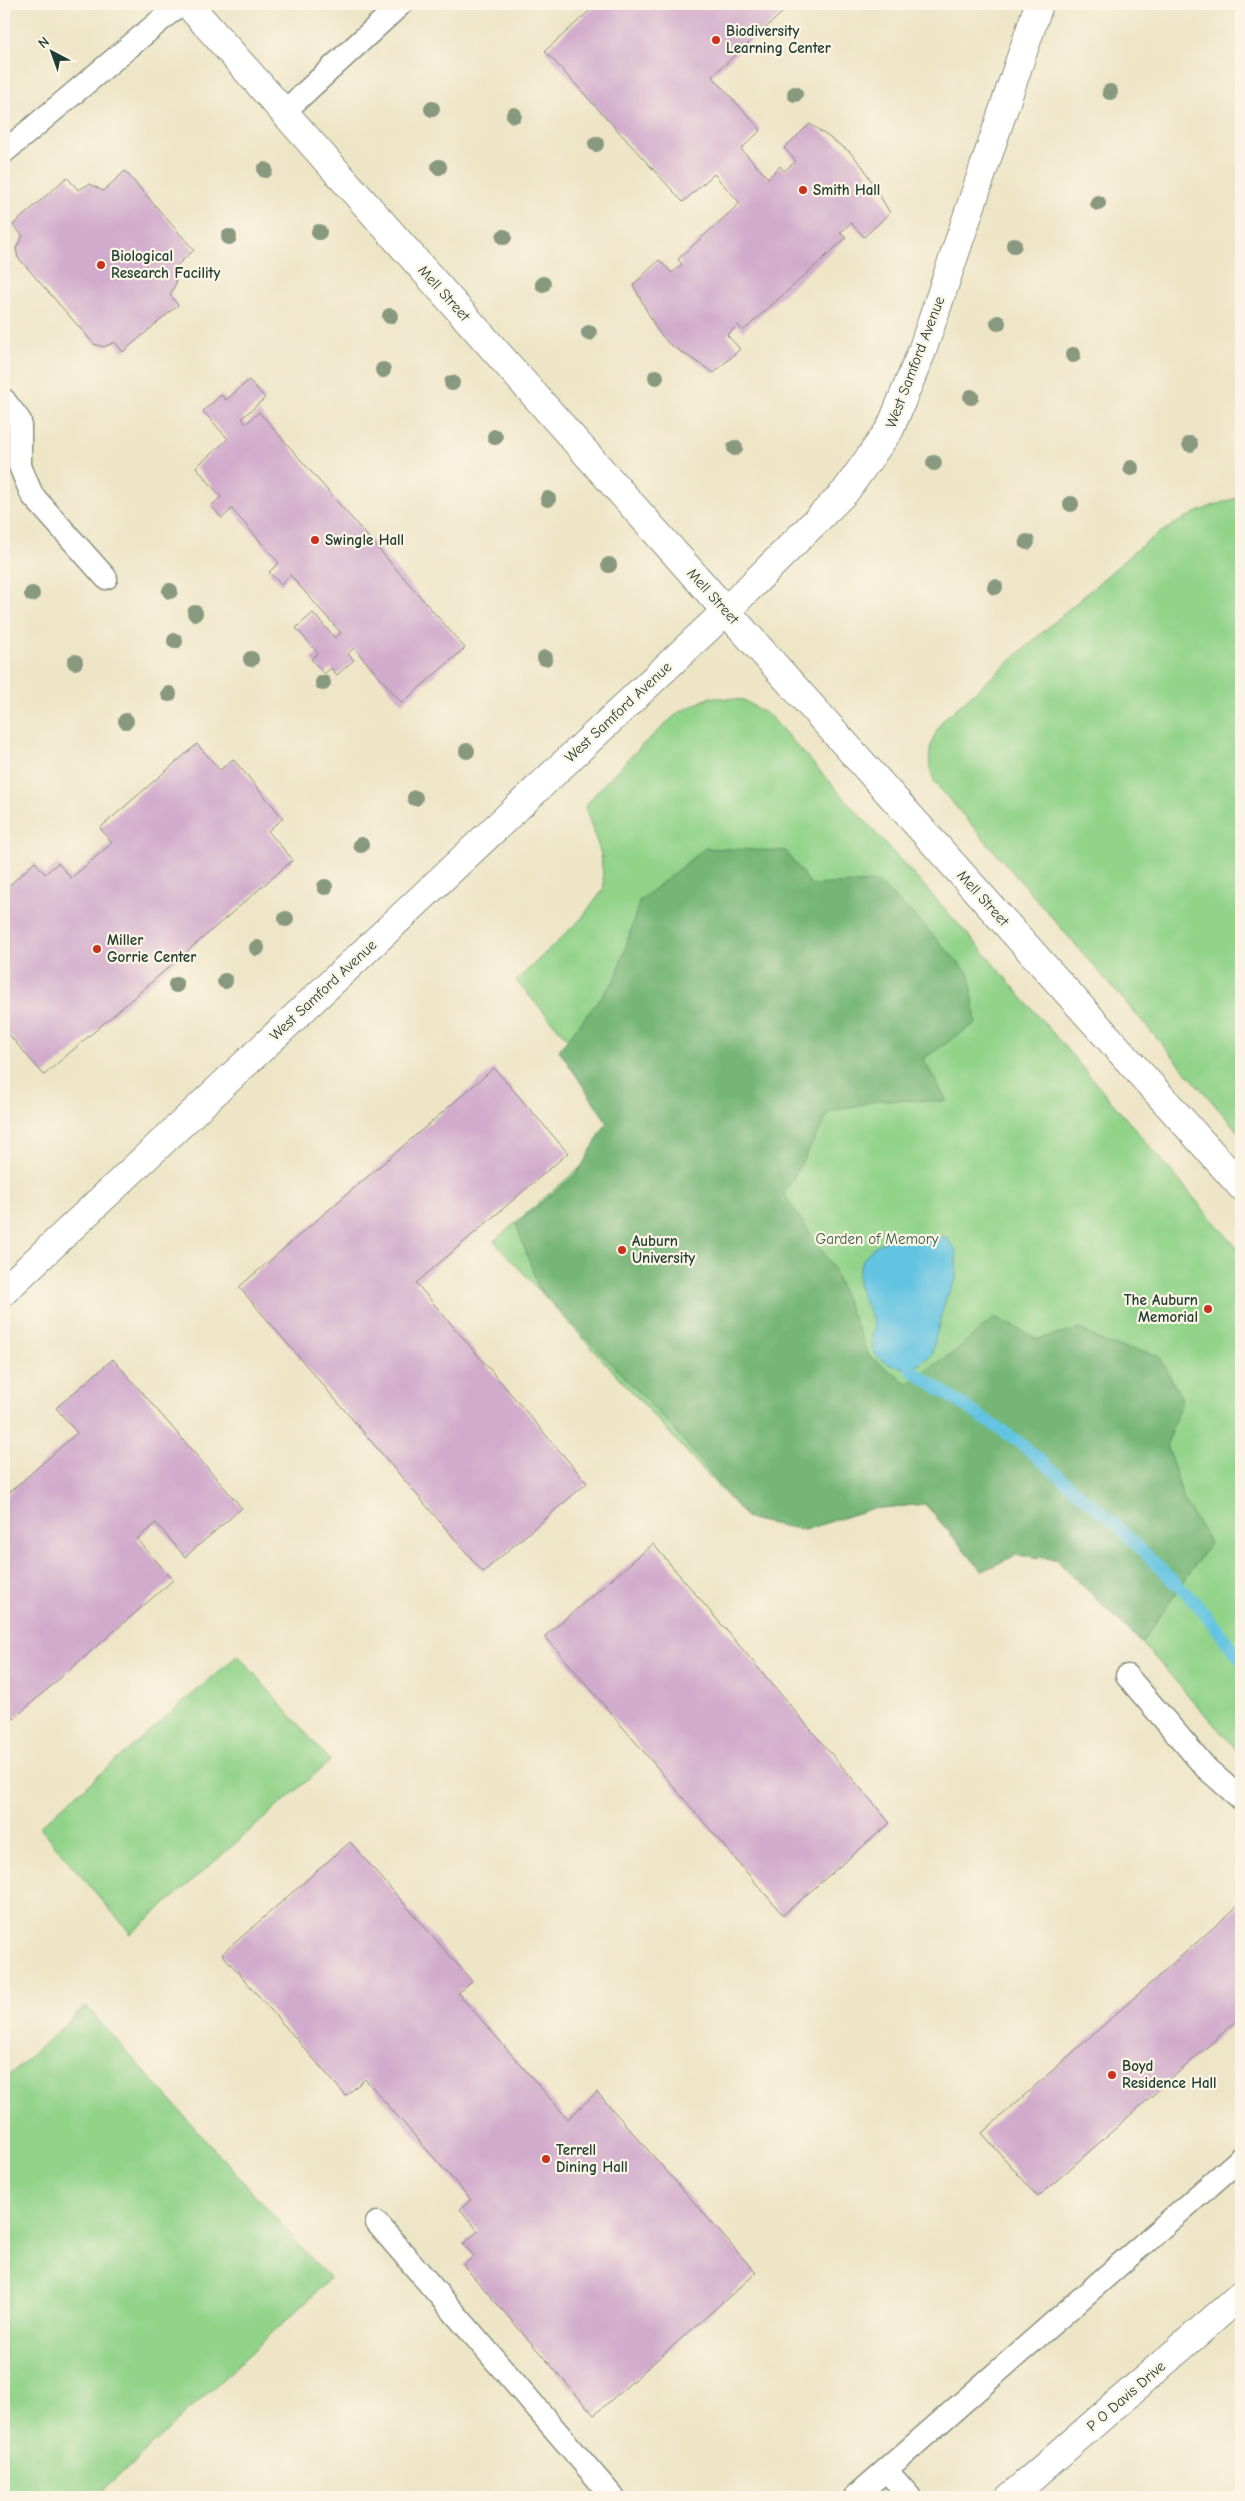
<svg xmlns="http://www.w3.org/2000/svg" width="1245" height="2501" font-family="'Comic Neue',sans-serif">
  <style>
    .green { fill: #92d38a; stroke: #58885f }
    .forest { fill: #75b576; stroke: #4a7955 }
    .water { fill: #64c4e2; stroke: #42808b }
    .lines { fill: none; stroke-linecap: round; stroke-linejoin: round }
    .stream { stroke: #64c4e2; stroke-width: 12 }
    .building { fill: #d1abcc }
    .service-casing { stroke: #86917e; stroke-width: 25 }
    .minor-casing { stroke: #86917e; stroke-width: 30 }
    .tertiary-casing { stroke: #86917e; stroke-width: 30 }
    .service { stroke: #fff; stroke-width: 22 }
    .minor { stroke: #fff; stroke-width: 28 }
    .tertiary { stroke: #fff; stroke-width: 28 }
    .tree { fill: #899980 }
    .poi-dot { fill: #c8321e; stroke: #fcf5e5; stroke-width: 2 }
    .labels { text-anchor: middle; stroke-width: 4.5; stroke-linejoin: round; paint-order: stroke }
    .poi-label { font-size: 15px; font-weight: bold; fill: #1f3d34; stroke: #fcf5e5; text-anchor: start }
    .street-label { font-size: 15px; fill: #1f3d34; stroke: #fcf5e5 }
    .park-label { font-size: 15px; fill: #365b45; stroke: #fcf5e5 }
  </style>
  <rect width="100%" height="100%" fill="#fcf5e5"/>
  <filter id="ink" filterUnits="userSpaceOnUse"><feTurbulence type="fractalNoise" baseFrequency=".02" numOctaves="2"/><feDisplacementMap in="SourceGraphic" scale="10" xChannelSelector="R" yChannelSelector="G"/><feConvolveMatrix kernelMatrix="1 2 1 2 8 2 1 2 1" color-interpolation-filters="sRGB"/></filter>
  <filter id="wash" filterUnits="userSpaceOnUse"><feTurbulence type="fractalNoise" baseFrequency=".0096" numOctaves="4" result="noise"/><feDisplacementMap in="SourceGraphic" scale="20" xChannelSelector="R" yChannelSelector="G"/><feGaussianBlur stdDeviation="1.12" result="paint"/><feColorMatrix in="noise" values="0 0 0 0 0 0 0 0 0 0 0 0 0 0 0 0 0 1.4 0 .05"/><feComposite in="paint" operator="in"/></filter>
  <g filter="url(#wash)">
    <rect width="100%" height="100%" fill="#eee5c7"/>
    <g class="green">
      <path d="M1241 497V1135L935 783C925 760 929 742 943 720L1136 550C1169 525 1200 507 1241 497Z"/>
      <polygon points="710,697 744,700 771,717 980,948 1241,1253 1241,1755 1142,1643 1055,1559 1016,1555 982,1571 925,1504 870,1509 804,1530 748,1519 494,1241 638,1118 516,981 581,919 604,888 601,854 585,807 600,788 641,746 678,713"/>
      <polygon points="238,1655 330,1761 131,1934 39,1827"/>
      <polygon points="86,2006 330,2279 96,2497 4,2497 4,2080"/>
    </g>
    <polygon class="forest" points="705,848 786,851 811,885 877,882 915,916 970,975 976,1023 923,1059 947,1101 879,1100 830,1112 784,1194 831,1264 869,1356 907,1383 954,1352 995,1317 1038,1339 1080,1329 1108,1344 1159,1355 1182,1399 1167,1444 1184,1501 1210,1543 1142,1643 1055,1559 1016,1555 982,1571 926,1504 870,1509 804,1530 748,1519 672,1427 539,1289 516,1224 577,1174 607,1122 559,1050 616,978 640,900"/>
    <path class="water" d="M900 1234 946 1237 956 1251V1280L946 1298 931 1355 911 1370C896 1366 875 1363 872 1345 871 1337 875 1329 873 1322 870 1309 859 1296 858 1282 857 1255 878 1242 900 1234Z"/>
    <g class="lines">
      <polyline class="stream" points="911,1370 1019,1442 1116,1525 1197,1604 1241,1660"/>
    </g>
    <g id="blocks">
      <g class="building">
        <polygon points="597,4 792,4 712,76 761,130 741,149 768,178 780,166 784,171 796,161 784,148 810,124 850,152 863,167 890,213 864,237 851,223 840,233 846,238 743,331 738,325 727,335 740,349 714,373 669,344 657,330 633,285 659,260 672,273 682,264 678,259 740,203 714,174 683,202 545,51"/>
        <polygon points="125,171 194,250 173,269 176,283 170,295 178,305 123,352 115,342 104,347 94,344 22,262 18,258 16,248 23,236 13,225 67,177 78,190 90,184 103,191"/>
        <polygon points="249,380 265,398 242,418 246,424 259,412 465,648 402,703 354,648 348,654 354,660 337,675 331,668 324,674 311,659 318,653 296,628 313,613 335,638 341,633 290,575 281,585 269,572 279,563 232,509 222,518 211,506 221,497 196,467 228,439 203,411 221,395 226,400"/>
        <polygon points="197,744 220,770 233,759 283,818 268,831 293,860 44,1075 4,1029 4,890 35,862 45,874 58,863 71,878 112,843 100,828"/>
        <polygon points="494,1068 568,1153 416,1283 587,1483 483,1572 239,1287"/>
        <polygon points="113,1359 242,1508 185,1557 156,1523 137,1539 173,1580 4,1727 4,1497 77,1433 56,1408"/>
        <polygon points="653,1544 890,1823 783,1915 545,1636"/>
        <polygon points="350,1842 472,1981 458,1993 568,2119 597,2092 756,2273 594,2415 463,2265 474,2256 463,2244 478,2231 460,2209 471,2200 365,2079 346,2096 222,1954"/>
        <polygon points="1241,1903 1241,2017 1038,2197 982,2133"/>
      </g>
    </g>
  </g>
  <g filter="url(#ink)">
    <use href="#blocks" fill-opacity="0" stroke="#86917e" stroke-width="1"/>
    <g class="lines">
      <g class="service-casing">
        <g id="service">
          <polyline points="284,112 401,4"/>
          <polyline points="4,152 180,4"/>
          <polyline points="4,400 20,421 20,466 32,495 106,578"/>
          <polyline points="1127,1676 1206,1768 1241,1799"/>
          <polyline points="377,2223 613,2497"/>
          <polyline points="886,2470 910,2497"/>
          <polyline points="855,2497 1241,2158"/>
        </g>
      </g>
      <g class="minor-casing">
        <g id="minor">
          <polyline points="188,4 726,611"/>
          <polyline points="1010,2497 1241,2295"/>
        </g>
      </g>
      <g class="tertiary-casing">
        <g id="tertiary">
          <polyline points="726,611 1241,1186"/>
          <polyline points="4,1291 726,611 845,492 890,429 922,351 1039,4"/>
        </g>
      </g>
      <use href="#service" class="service"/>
      <use href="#minor" class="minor"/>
      <use href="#tertiary" class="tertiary"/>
    </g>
    <g class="tree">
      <circle cx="1110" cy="92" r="8"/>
      <circle cx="795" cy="94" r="8"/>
      <circle cx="432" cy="109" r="8"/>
      <circle cx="514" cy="115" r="8"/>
      <circle cx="596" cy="144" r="8"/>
      <circle cx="439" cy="167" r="8"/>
      <circle cx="265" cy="170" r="8"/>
      <circle cx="1098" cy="203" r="8"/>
      <circle cx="319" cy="232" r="8"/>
      <circle cx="229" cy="237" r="8"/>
      <circle cx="504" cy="237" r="8"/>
      <circle cx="1014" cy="245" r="8"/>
      <circle cx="543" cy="284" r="8"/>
      <circle cx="390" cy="316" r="8"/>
      <circle cx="998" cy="323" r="8"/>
      <circle cx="589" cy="333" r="8"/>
      <circle cx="1073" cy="355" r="8"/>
      <circle cx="383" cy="370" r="8"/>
      <circle cx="656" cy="377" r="8"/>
      <circle cx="452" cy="383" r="8"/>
      <circle cx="971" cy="397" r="8"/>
      <circle cx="495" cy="437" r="8"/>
      <circle cx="1190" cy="444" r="8"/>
      <circle cx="735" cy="448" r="8"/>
      <circle cx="934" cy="463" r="8"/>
      <circle cx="1131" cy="468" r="8"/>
      <circle cx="548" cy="499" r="8"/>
      <circle cx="1071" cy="504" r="8"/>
      <circle cx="1027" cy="542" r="8"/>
      <circle cx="609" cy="565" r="8"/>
      <circle cx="995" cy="587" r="8"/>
      <circle cx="170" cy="591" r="8"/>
      <circle cx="32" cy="594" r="8"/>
      <circle cx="195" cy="613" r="8"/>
      <circle cx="175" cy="641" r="8"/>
      <circle cx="545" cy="658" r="8"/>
      <circle cx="251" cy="659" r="8"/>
      <circle cx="75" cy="662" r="8"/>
      <circle cx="323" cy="683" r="8"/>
      <circle cx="169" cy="694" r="8"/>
      <circle cx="126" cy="721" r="8"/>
      <circle cx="467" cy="751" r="8"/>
      <circle cx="415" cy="798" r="8"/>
      <circle cx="361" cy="845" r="8"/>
      <circle cx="325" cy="887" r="8"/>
      <circle cx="286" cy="919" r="8"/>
      <circle cx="257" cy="948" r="8"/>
      <circle cx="225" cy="981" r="8"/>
      <circle cx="176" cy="985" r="8"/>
    </g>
  </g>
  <g class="poi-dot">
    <circle cx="716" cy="40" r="5"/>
    <circle cx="803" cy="190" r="5"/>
    <circle cx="101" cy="265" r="5"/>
    <circle cx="315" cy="540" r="5"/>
    <circle cx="97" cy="949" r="5"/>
    <circle cx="622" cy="1250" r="5"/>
    <circle cx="1208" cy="1309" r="5"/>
    <circle cx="1112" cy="2075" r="5"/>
    <circle cx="546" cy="2159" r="5"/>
  </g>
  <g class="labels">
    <g class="poi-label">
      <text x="726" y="36">Biodiversity<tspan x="726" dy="17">Learning Center</tspan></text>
      <text x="813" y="195">Smith Hall</text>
      <text x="111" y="261">Biological<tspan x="111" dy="17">Research Facility</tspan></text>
      <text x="325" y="545">Swingle Hall</text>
      <text x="107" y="945">Miller<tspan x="107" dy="17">Gorrie Center</tspan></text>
      <text x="632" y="1246">Auburn<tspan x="632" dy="17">University</tspan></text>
      <text x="1198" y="1305" text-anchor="end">The Auburn<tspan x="1198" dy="17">Memorial</tspan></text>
      <text x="1122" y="2071">Boyd<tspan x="1122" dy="17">Residence Hall</tspan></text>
      <text x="556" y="2155">Terrell<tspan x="556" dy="17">Dining Hall</tspan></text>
    </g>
    <g class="street-label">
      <text transform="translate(444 293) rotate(48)" y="5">Mell Street</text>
      <text transform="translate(915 362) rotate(-69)" y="5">West Samford Avenue</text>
      <text transform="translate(713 596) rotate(48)" y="5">Mell Street</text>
      <text transform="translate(618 712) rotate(-43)" y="5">West Samford Avenue</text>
      <text transform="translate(983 898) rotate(48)" y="5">Mell Street</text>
      <text transform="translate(323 990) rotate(-43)" y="5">West Samford Avenue</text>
      <text transform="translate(1126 2396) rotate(-41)" y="5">P O Davis Drive</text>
    </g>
    <g class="park-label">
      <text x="877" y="1244">Garden of Memory</text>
    </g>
  </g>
  <rect width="1245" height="2501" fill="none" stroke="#fcf5e5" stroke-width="20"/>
  <g transform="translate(52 52) rotate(319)" stroke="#fcf5e5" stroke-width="4" paint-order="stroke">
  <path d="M0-4L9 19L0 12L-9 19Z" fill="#1f3d34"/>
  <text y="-8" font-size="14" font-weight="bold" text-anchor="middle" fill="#1f3d34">N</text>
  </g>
</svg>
